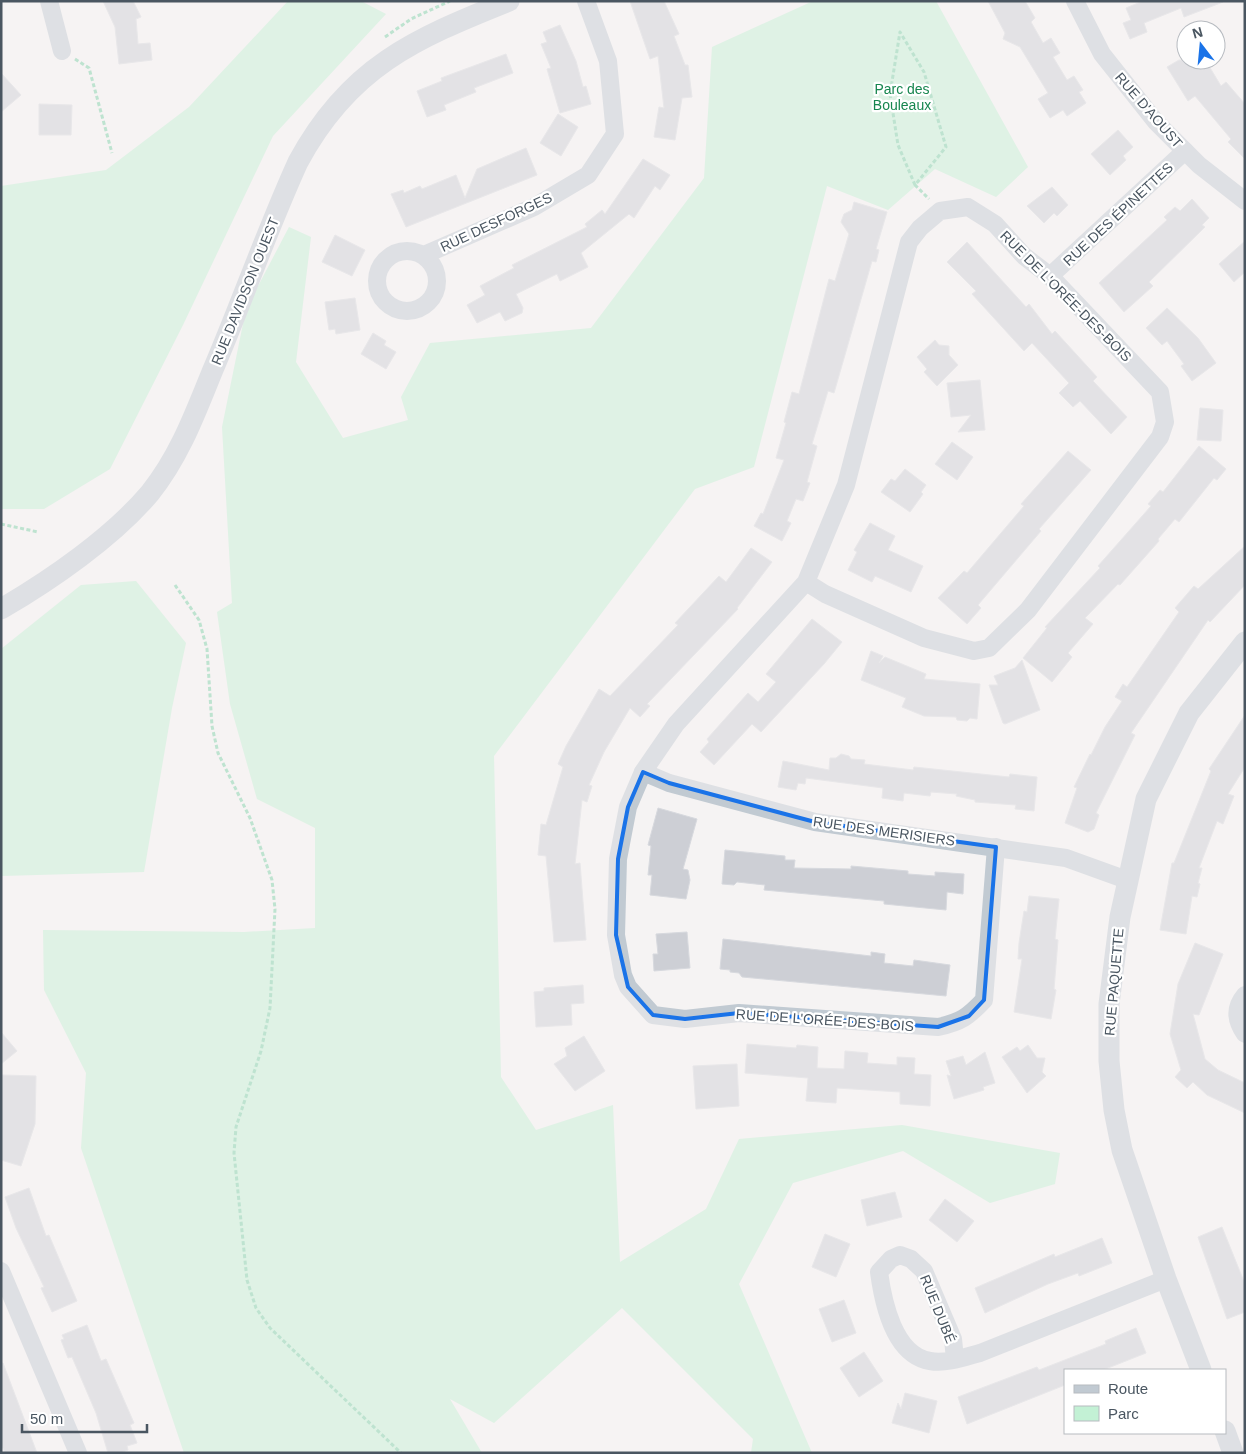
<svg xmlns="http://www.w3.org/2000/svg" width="1246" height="1454" font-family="Helvetica,sans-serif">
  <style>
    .green { fill: #c3f1d5 }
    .building { fill: #cdcfd5; stroke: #d7d9de }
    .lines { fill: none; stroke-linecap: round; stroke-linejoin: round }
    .path { stroke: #7ad0a6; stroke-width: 3; stroke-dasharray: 4 2.5; stroke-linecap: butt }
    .minor { stroke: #c1cad2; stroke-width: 18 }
    .tertiary { stroke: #c1cad2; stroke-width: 21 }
    .marked { fill: none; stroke: #1a73e8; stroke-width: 4; stroke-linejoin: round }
    .labels { text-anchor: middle; stroke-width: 4.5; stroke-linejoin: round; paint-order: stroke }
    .park-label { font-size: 14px; fill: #17864f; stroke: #fff }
    .street-label { font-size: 14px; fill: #4a5661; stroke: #fff }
  </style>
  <rect width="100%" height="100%" fill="#f5f3f3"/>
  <g class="green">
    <polygon points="288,1 361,1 386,14 273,136 183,325 110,469 44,509 1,509 1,186 106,170 189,107"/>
    <polygon points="813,1 936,1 1028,167 996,197 935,169 888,210 827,186 754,467 695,489 494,756 501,1077 536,1130 613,1105 620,1262 706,1209 739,1139 902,1125 1060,1153 1055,1184 990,1203 903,1151 793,1183 739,1284 812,1453 751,1453 753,1439 622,1308 494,1423 450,1399 482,1453 184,1453 81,1148 86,1073 44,990 43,930 244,932 315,928 315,828 257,799 230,704 217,612 232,603 222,427 246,309 289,227 311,237 296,362 343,438 408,420 401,397 430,343 591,328 704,178 712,47"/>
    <polygon points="136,581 186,643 172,708 144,872 1,876 1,649 81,585"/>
  </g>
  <g class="building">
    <polygon points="103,1 133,1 141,17 136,19 138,44 150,43 152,60 119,64 115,27"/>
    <polygon points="630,1 664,1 679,34 674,36 685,65 688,65 692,97 682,98 675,140 654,137 659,107 664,108 658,56 650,59"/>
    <polygon points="988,1 1025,1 1035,18 1031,22 1043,43 1051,38 1060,53 1053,57 1067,80 1074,76 1083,90 1079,92 1086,103 1067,116 1063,110 1050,118 1038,99 1048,93 1020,47 1003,39 1005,33"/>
    <polygon points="1143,1 1223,1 1223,2 1184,17 1181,8 1144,23 1147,32 1130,39 1123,23 1131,20 1126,8"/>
    <polygon points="560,25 576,61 583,87 586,86 591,104 560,113 547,69 551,68 541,44 547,42 543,32"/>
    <polygon points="506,54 513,73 474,88 476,92 444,105 446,110 427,117 417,91 442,81 441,78"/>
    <polygon points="1179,60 1196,60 1202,70 1209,66 1221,86 1226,82 1245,104 1245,159 1228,142 1231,139 1195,96 1188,101 1167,67"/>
    <polygon points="1,73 21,95 1,112"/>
    <polygon points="39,104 72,105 71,135 39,135"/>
    <polygon points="558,114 578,127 561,156 540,143"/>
    <polygon points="1118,130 1133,147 1123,156 1126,160 1110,175 1091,154"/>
    <polygon points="526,148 537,175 406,227 391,194 403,190 404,193 420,186 422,189 456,175 465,198 477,169"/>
    <polygon points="643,159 670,175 660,190 655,186 634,218 629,214 581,253 588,267 560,281 557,274 516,294 523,308 522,313 505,321 500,312 477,323 467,305 485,295 480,286 514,268 512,265 587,227 585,224 602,210 605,214"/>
    <polygon points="1052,187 1068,205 1057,216 1054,213 1044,223 1027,206"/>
    <polygon points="1192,199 1209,218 1202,225 1205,227 1149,282 1153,286 1124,312 1099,283 1167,220 1164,217 1175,207 1180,211"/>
    <polygon points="854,202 887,212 876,249 879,250 876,262 872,261 834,393 828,391 812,444 817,446 807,482 810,483 803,501 796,499 787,521 791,523 782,541 754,526 761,513 763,514 784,460 776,458 786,423 784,422 792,392 799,394 829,279 835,281 849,234 841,222 844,214 852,210"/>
    <polygon points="335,235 365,250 352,276 322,262"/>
    <polygon points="1245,241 1245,272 1234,282 1219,264"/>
    <polygon points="967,242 1026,307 1029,304 1052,334 1055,331 1097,377 1093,381 1127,417 1111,434 1080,401 1073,407 1059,393 1069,383 1032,343 1024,351 972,294 976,291 947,262"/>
    <polygon points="355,298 360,330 336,334 335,329 329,330 325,302"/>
    <polygon points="1167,308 1198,338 1216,363 1192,381 1181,366 1184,364 1167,341 1162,345 1146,328"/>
    <polygon points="373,333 386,341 384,345 396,352 386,369 361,354"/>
    <polygon points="935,340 939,345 949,346 949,355 958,365 937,386 924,372 927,369 917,357"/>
    <polygon points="980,380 985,430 958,432 971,415 951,417 947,383"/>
    <polygon points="1200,408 1223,410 1221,441 1197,440"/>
    <polygon points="952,442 973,457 957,480 935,464"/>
    <polygon points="1199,446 1226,469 1217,480 1214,478 1179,522 1175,519 1158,539 1159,541 1120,585 1118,584 1085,618 1093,624 1068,653 1072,657 1052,682 1023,658 1047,628 1045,627 1100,568 1098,566 1151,506 1148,504 1160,490 1163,492"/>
    <polygon points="1068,451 1091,470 1039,529 1041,531 978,605 981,608 967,624 938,598 964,571 967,573 1024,506 1021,504"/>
    <polygon points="905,469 926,485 921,492 923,494 910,512 881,492 891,479 895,481"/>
    <polygon points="870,523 895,536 888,550 923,566 911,592 875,576 872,582 848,570 857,552 854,550"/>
    <polygon points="1245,546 1245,585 1210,622 1208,620 1131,733 1135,735 1096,813 1099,815 1094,829 1088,832 1065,823 1077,788 1074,787 1090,754 1091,755 1105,727 1122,701 1115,697 1123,684 1127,687 1143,664 1179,612 1175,608 1194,586 1198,589"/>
    <polygon points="751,548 772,562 737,608 738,609 647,704 650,706 640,717 630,708 604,752 589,785 592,786 587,802 582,800 575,864 580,863 586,940 554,942 546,856 538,855 541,824 546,825 563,767 558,764 566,746 599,689 610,696 678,625 675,623 719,576 726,582"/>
    <polygon points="812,619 842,642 824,664 761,732 752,724 714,765 700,752 709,742 707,739 748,693 758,702 776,682 766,674"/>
    <polygon points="871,651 883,656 879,663 885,657 926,674 924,679 980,684 977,719 970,718 967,721 957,720 956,717 924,716 902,707 906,698 861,680"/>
    <polygon points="1022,660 1040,710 1005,724 1003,723 989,685 998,685 994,676 1015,668"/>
    <polygon points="1245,715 1245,767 1228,794 1234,796 1223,824 1217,821 1199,868 1202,868 1198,883 1200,884 1197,897 1192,896 1186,934 1160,930 1172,863 1174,863 1211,771 1209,769"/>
    <polygon points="841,754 849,756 851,759 865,760 864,764 913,770 914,767 1009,777 1010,774 1037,777 1034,811 1015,809 1016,805 975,802 975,800 956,796 957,794 931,792 930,796 904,793 903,801 882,798 883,788 806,778 805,784 798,783 796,790 778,787 783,761 829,770 830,758 836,758"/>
    <polygon points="658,808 697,819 683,869 688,870 690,880 686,899 650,895 652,875 648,875 651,846 648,845"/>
    <polygon points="725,850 785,856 785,860 795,860 794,868 851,869 851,866 908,871 908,874 935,876 935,872 964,874 963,894 947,892 946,910 884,904 884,901 764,890 765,885 737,882 734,885 722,884"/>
    <polygon points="1029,896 1059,899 1055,939 1058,940 1054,989 1056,990 1051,1019 1014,1012 1022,959 1018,959 1019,943 1024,911 1027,912"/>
    <polygon points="687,932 690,968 654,971 653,954 658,954 656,934"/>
    <polygon points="723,939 871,956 871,952 885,954 884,963 913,966 914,960 950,965 946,996 742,977 739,973 730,972 730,970 720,969"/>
    <polygon points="1195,943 1223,954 1199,1015 1193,1014 1205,1059 1218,1070 1245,1083 1245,1113 1207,1095 1193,1082 1187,1088 1175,1077 1181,1070 1170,1034 1178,984"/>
    <polygon points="583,985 584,1003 571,1004 572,1025 536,1027 534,992 544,991 544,988"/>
    <polygon points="1,1032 17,1051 1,1064"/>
    <polygon points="584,1036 605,1071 575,1091 554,1064 567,1056 565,1048"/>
    <polygon points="747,1044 796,1048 797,1045 818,1047 817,1068 844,1069 845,1051 868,1053 867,1063 897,1065 897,1057 915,1058 914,1074 931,1075 930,1106 900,1104 900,1092 837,1088 836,1103 806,1101 808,1078 745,1073"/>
    <polygon points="1028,1045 1037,1058 1045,1058 1042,1072 1046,1076 1027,1093 1002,1057 1017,1047 1020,1051"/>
    <polygon points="985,1052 995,1083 983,1087 984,1090 954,1099 947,1075 951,1076 946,1061 963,1056 966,1065"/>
    <polygon points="737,1064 739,1106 696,1109 693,1066"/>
    <polygon points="2,1075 36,1076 35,1124 21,1166 1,1160"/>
    <polygon points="29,1188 46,1236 49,1235 77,1301 52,1312 41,1288 44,1287 16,1228 5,1197"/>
    <polygon points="895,1192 902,1217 867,1226 861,1200"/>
    <polygon points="945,1199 974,1221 957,1242 929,1220"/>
    <polygon points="1222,1227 1245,1284 1245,1312 1227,1319 1198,1237"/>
    <polygon points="825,1234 850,1244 836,1277 812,1267"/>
    <polygon points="1102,1238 1112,1263 1079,1276 1078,1273 1048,1284 985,1313 975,1288 1054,1254 1055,1257"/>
    <polygon points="844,1300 856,1333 832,1342 819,1309"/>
    <polygon points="87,1325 101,1361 106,1359 134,1423 130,1425 137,1443 127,1446 128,1450 120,1453 108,1453 96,1413 72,1357 68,1358 61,1340 64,1339 62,1335"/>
    <polygon points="1136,1328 1146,1353 1103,1370 1065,1370 1065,1385 967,1424 958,1397 1037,1367 1039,1370 1106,1344 1105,1341"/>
    <polygon points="864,1352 883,1381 859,1397 840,1368"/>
    <polygon points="1,1363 3,1363 37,1453 5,1453 1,1444"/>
    <polygon points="905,1393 937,1401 929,1433 892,1423 898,1403 901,1409"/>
  </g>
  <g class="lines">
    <g class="path">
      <polyline points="385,37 411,19 450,1"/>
      <polyline points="75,59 89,68 112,153"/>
      <polyline points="915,185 898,145 890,94 900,32 924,72 946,147 915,185 929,199"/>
      <polyline points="1,524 38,532"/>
      <polyline points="175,585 199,620 207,649 212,726 218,753 250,818 272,880 275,909 270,1008 261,1051 236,1127 234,1153 247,1280 256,1308 270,1328 401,1453"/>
    </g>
    <g class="minor">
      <polyline points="49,1 62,51"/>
      <polyline points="1075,1 1102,54 1156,122 1199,165 1245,201"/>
      <circle cx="407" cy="281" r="30"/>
      <polyline points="424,255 534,207 588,175 615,134 608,61 586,1"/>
      <polyline points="1050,276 1185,151"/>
      <path d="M806 582 825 594 924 638 974 651 989 648 1028 610 1160 437 1165 422 1160 392 1050 276 1024 256 995 224 968 207 940 211 920 228 909 242 846 485 806 582 676 724 643 772 628 807 618 859 616 935 623 975 628 987 653 1015 685 1019 739 1013 938 1027C961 1022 968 1017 984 1000L996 847"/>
      <polyline points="643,772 669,783 815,822 1066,858 1127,880"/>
      <path d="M1245 995C1234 1008 1236 1021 1245 1034"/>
      <polyline points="1,1271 78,1453"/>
      <path d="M955 1359 953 1339 924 1271 911 1259 900 1255 891 1259 879 1272C883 1302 894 1355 930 1361 946 1364 965 1357 980 1353L1166 1279"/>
    </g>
    <g class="tertiary">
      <path d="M1 609C51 580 113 537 150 493 179 457 195 414 212 372 242 302 267 230 298 162 349 67 414 39 509 1"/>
      <polyline points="1201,1370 1166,1279 1122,1150 1114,1110 1109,1061 1109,1004 1120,917 1146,799 1189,713 1245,642"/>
      <polyline points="1225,1431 1233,1453"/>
    </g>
  </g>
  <path d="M0 0H1246V1454H0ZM643 772 669 783 815 822 996 847 984 1000 969 1016 938 1027 739 1013 685 1019 653 1015 628 987 616 935 618 859 628 807Z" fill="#f5f3f3" fill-opacity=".55" fill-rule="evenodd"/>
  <path class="marked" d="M643 772 669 783 815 822 996 847 984 1000 969 1016 938 1027 739 1013 685 1019 653 1015 628 987 616 935 618 859 628 807Z"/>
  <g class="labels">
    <g class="park-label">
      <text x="902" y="94">Parc des<tspan x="902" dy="16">Bouleaux</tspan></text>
    </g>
    <g class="street-label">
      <text transform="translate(1149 110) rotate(49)" y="5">RUE D'AOUST</text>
      <text transform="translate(1118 214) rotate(-43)" y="5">RUE DES ÉPINETTES</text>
      <text transform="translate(496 222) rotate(-25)" y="5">RUE DESFORGES</text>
      <text transform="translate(245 291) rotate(-68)" y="5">RUE DAVIDSON OUEST</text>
      <text transform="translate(1066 296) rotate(45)" y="5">RUE DE L'ORÉE-DES-BOIS</text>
      <text transform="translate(884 831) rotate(8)" y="5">RUE DES MERISIERS</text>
      <text transform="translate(1114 982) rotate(-85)" y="5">RUE PAQUETTE</text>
      <text transform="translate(825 1020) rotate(4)" y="5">RUE DE L'ORÉE-DES-BOIS</text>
      <text transform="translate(938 1309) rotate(68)" y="5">RUE DUBÉ</text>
    </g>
  </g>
  <rect width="1246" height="1454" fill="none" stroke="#4a5661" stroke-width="5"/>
  <rect x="1064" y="1369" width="162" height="65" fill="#ffffff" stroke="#b7bbc0"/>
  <rect x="1074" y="1385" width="25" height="8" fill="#c1cad2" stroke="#b7bbc0"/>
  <text x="1108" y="1394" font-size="15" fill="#4a5661">Route</text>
  <rect x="1074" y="1406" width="25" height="15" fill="#c3f1d5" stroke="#b7bbc0"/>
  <text x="1108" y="1419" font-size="15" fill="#4a5661">Parc</text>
  <g transform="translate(1201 45) rotate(344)"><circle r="24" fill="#ffffff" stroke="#b7bbc0"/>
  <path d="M0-4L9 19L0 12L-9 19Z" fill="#1a73e8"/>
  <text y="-8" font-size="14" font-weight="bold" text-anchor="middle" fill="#4a5661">N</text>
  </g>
  <path d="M22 1424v8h125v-8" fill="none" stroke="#4a5661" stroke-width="2.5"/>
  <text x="30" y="1424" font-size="15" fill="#4a5661" stroke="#ffffff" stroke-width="4" paint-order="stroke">50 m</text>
</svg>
